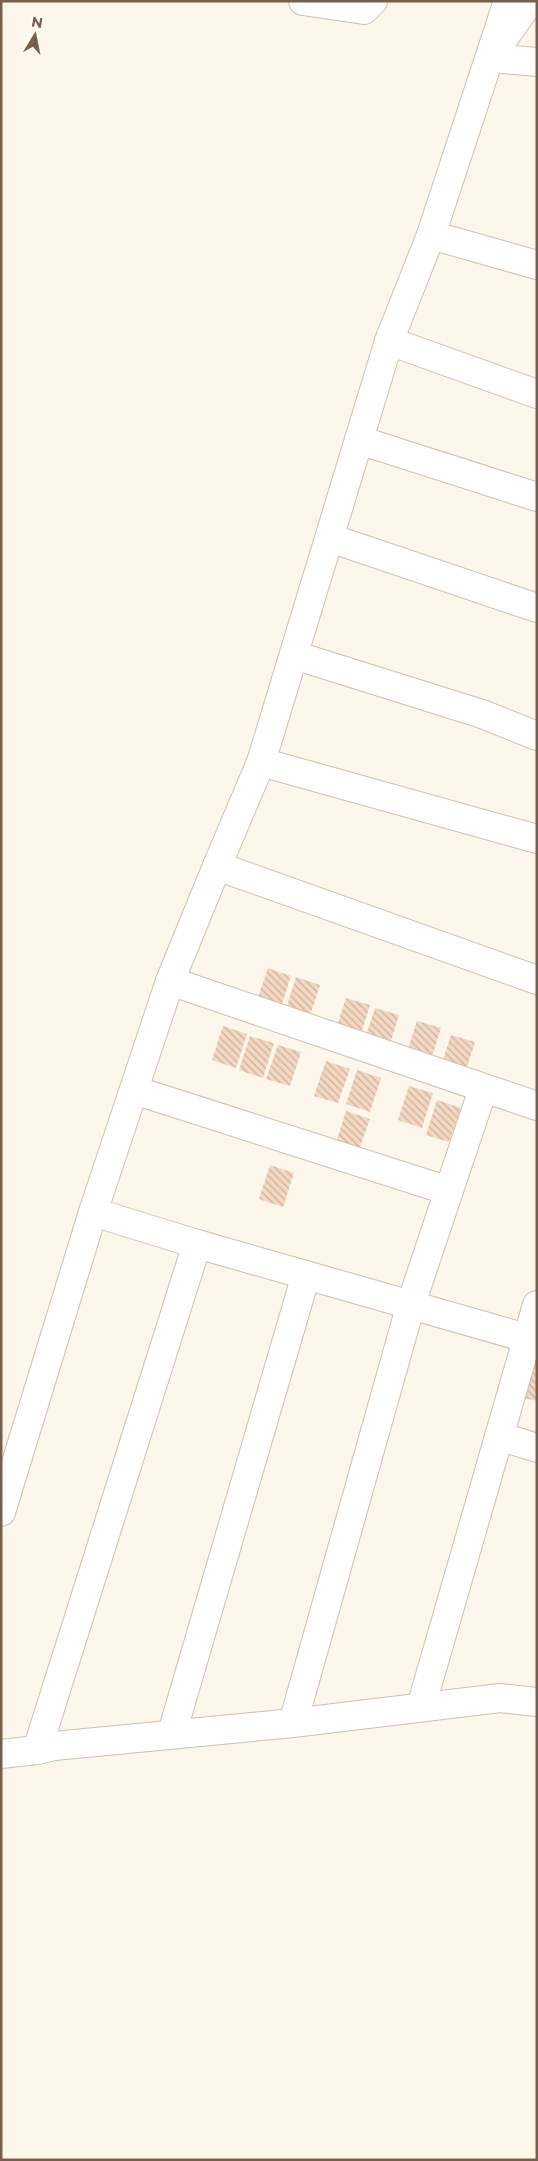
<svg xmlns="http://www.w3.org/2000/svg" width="538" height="2161" font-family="Montserrat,sans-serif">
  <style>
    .building { fill: url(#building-back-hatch) }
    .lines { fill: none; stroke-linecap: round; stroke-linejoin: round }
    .minor-casing { stroke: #d0bfaf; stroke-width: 30 }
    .minor { stroke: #fff; stroke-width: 28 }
  </style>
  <defs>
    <pattern id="building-back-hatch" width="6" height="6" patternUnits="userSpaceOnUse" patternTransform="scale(1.25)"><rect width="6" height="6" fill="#f3d7c1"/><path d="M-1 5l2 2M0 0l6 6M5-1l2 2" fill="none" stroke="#cab29f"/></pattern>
  </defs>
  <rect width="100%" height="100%" fill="#fdf6ea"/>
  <g class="building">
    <polygon points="268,968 291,976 280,1010 256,1003"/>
    <polygon points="296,977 320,985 309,1019 285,1012"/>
    <polygon points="346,998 370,1005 359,1040 335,1032"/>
    <polygon points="375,1008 399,1015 388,1050 364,1042"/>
    <polygon points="417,1021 441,1028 430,1063 406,1055"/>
    <polygon points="223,1026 247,1034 236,1068 212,1060"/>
    <polygon points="451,1035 475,1042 464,1076 440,1069"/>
    <polygon points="250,1036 274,1043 263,1078 239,1070"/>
    <polygon points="278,1045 301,1052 290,1086 266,1079"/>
    <polygon points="326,1061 350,1069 338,1103 314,1096"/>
    <polygon points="357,1070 381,1078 370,1112 346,1104"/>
    <polygon points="409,1086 433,1093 422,1128 398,1120"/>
    <polygon points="437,1100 461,1108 449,1142 426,1135"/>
    <polygon points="346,1111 370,1119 358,1153 335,1146"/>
    <polygon points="270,1165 294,1173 283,1207 259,1199"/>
    <polygon points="527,1358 537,1361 537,1401 518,1397"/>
  </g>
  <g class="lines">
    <g class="minor-casing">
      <g id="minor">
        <polyline points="303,1 364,10 373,1"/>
        <polyline points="508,1 431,235 389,341 537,394"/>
        <polyline points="530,1 490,58 537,62"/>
        <polyline points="431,235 537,265"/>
        <polyline points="359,440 537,497"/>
        <polyline points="330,538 537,608"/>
        <polyline points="294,655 482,714 537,736"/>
        <polyline points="261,762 537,839"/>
        <polyline points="217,866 261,762 389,341"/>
        <polyline points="170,981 537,1106"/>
        <polyline points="134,1090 449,1191"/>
        <polyline points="197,1244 93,1212 170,981 217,866 537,980"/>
        <polyline points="499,1436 537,1448"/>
        <polyline points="1,1512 93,1212"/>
        <polyline points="421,1707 537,1305"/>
        <polyline points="293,1723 411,1304 483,1089"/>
        <polyline points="172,1733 306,1275"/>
        <polyline points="37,1750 197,1244 537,1341"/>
        <polyline points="1,1754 37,1750 54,1746 293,1723 500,1698 537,1702"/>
      </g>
    </g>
    <use href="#minor" class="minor"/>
  </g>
  <rect width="538" height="2161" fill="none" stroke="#795e4c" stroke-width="5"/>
  <g transform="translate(35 35) rotate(10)" stroke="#fffaf1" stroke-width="4" paint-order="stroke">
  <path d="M0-4L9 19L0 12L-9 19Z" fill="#795e4c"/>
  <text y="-8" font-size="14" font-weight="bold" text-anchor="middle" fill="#795e4c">N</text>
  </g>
</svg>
